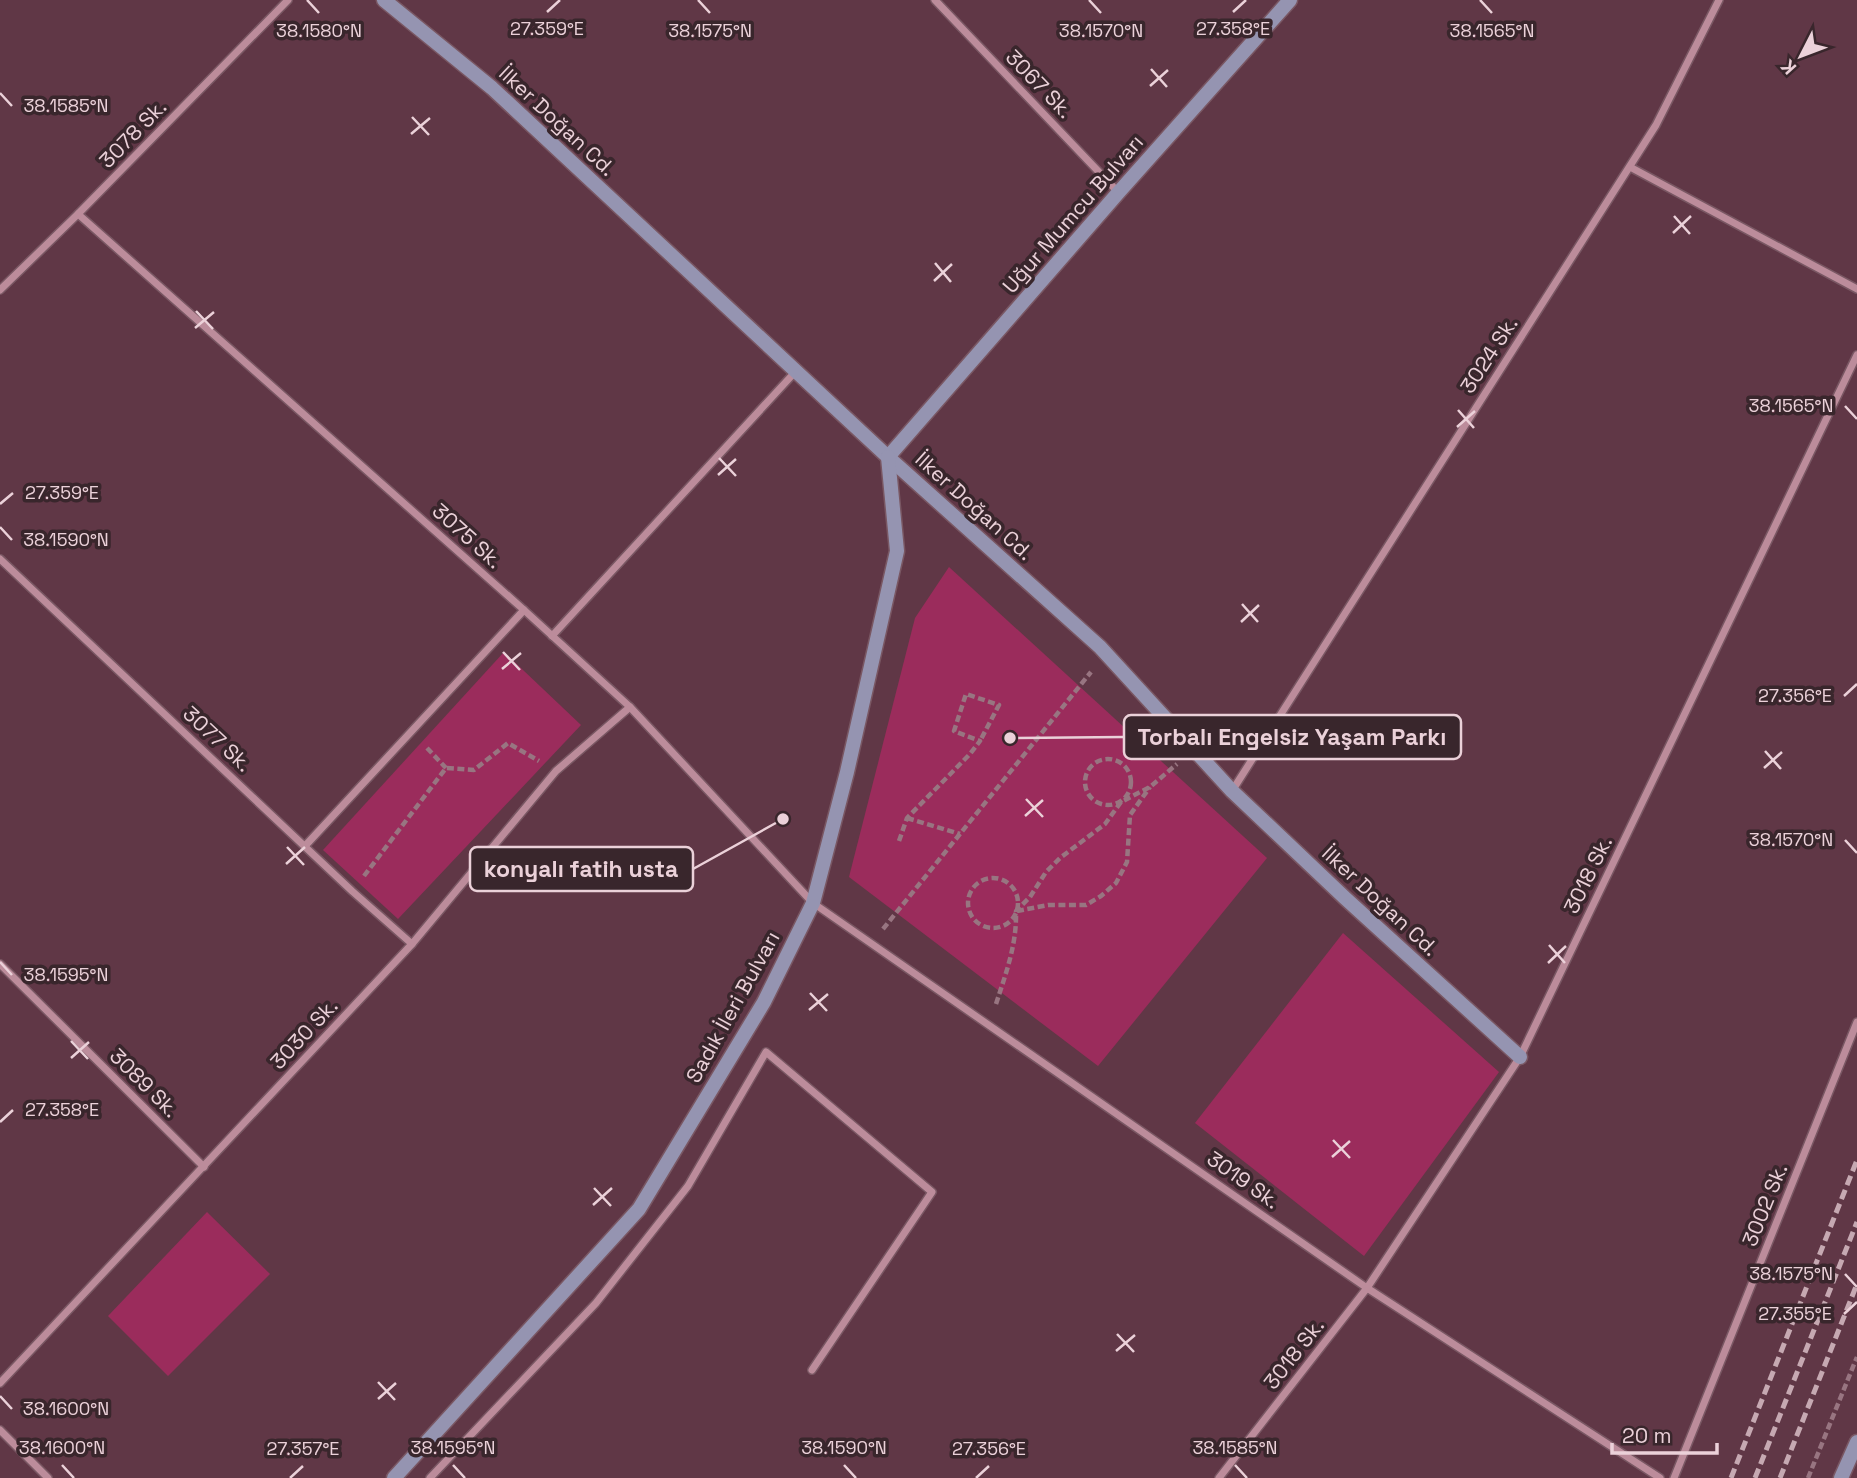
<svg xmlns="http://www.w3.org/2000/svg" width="1857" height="1478" font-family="'Space Grotesk',sans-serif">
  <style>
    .green { fill: #9b2c5c }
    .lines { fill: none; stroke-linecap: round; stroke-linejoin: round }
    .street-casing { stroke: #795763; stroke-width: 10 }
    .secondary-casing { stroke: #795763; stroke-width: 17 }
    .path { stroke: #987581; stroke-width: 4.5; stroke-dasharray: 7 3.5; stroke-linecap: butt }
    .street { stroke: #bc8c9b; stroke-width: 7 }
    .secondary { stroke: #9594b1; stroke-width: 14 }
    .rail { stroke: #c6a9b2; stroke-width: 5; stroke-dasharray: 10 5; stroke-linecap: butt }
    .ticks { fill: none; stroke: #ebd1d9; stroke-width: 2.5 }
    .labels { text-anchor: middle; stroke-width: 7; stroke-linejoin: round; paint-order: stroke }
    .street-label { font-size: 21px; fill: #ebd1d9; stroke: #39262c }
    .ticks-label { font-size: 18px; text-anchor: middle; fill: #ebd1d9; stroke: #39262c; stroke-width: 7; stroke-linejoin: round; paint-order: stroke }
    .leader { fill: none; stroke: #ebd1d9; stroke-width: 2.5 }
    .callout-dot { fill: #ebd1d9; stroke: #39262c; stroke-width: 2.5 }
    .callout { fill: #39262c; stroke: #ebd1d9; stroke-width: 2.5 }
    .callout-label { font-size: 23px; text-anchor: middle; font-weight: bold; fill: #ebd1d9 }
  </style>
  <rect width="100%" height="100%" fill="#603746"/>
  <g class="green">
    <polygon points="949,567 1267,858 1098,1066 849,877 915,618"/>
    <polygon points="504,652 581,725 398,919 323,850"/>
    <polygon points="1343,933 1499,1072 1364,1256 1195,1123"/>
    <polygon points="207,1212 270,1274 168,1376 108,1316"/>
  </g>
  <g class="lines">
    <g class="street-casing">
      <g id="street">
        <polyline points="935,0 1118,192"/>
        <polyline points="1630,167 1857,289"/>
        <polyline points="78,214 524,610 630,707 813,903 1367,1288 1660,1478"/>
        <polyline points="0,290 78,214 288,0"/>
        <polyline points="0,559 352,891 412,944"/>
        <polyline points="552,636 796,371"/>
        <polyline points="1232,791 1656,125 1719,0"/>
        <polyline points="305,846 524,610"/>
        <polyline points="0,964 204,1167"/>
        <polyline points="0,1383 412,944 556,771 630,707"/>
        <polyline points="0,1430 48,1478"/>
        <polyline points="430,1478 596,1303 688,1186 766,1052 932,1192 812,1370"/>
        <polyline points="1219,1478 1367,1288 1520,1057 1857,355"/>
        <polyline points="1674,1478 1857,1022"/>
      </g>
    </g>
    <g class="secondary-casing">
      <g id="secondary">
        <polyline points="384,0 492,88 888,457 1100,647 1232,791 1345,898 1520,1057"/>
        <polyline points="888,457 1118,193 1290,0"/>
        <polyline points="394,1478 639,1209 764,1002 813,903 847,772 897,551 888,457"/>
        <polyline points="1841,1478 1857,1442"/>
      </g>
    </g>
    <g class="path">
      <polyline points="427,748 446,768"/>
      <circle cx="1108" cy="782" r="23"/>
      <polyline points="907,818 960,834"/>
      <polyline points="899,841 907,818 970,754 980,741 954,731 966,694 999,705 980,741"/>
      <polyline points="364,876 446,768 474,770 508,743 539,761"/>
      <circle cx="993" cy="903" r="25"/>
      <polyline points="1017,911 1048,905 1086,905 1101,896 1116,883 1127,862 1130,815 1150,787"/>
      <polyline points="883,929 1091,672"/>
      <path d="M996 1004C1006 973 1017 944 1016 911L1030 897 1046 872 1060 858 1105 824 1121 802 1150 787 1177 764"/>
      <polyline points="1808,1478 1857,1357"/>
    </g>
    <use href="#street" class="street"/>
    <use href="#secondary" class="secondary"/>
    <g class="rail">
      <polyline points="1731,1478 1857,1160"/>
      <polyline points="1755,1478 1857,1222"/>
      <polyline points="1780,1478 1857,1284"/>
    </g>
  </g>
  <path class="ticks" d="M307 0 319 13M698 0 710 13M1089 0 1101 13M1480 0 1492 13M547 12 560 0M1233 12 1246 0M1151 69 1167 87M1150 86 1168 70M0 93 12 106M412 117 429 135M411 134 430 118M1674 216 1690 234M1673 233 1691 216M935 263 951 282M934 281 952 264M196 311 213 329M195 328 214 312M1845 406 1857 419M1458 410 1474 428M1457 427 1475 411M719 458 736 476M718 475 736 459M0 504 13 493M0 527 12 540M1242 604 1258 622M1241 622 1259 605M503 652 520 670M502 669 521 653M1844 696 1857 684M1765 751 1781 769M1764 768 1782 752M1026 799 1043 817M1025 816 1043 800M1845 840 1857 853M287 847 304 865M286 864 305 847M1549 945 1565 963M0 962 12 975M1548 963 1566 946M810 993 827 1011M809 1010 828 994M71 1041 88 1059M71 1058 89 1042M0 1122 13 1110M1333 1140 1350 1158M1332 1157 1350 1141M594 1188 611 1206M593 1205 612 1188M1845 1274 1857 1287M1844 1314 1857 1302M1117 1334 1134 1352M1116 1351 1135 1335M378 1382 395 1400M0 1396 12 1409M378 1399 396 1383M62 1465 74 1478M453 1465 465 1478M844 1465 856 1478M1235 1465 1247 1478M290 1478 303 1466M976 1478 989 1466"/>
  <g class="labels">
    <g class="street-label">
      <text transform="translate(1039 84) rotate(46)" y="7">3067 Sk.</text>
      <text transform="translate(557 121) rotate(43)" y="7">İlker Doğan Cd.</text>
      <text transform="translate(133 134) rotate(-46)" y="7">3078 Sk.</text>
      <text transform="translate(1073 214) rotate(-49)" y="7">Uğur Mumcu Bulvarı</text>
      <text transform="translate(1489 355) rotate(-57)" y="7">3024 Sk.</text>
      <text transform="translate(974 506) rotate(42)" y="7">İlker Doğan Cd.</text>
      <text transform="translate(467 536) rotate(42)" y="7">3075 Sk.</text>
      <text transform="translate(217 739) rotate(43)" y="7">3077 Sk.</text>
      <text transform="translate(1588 875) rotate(-64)" y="7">3018 Sk.</text>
      <text transform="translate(1380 901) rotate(43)" y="7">İlker Doğan Cd.</text>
      <text transform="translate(733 1007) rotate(-61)" y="7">Sadık İleri Bulvarı</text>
      <text transform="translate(304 1034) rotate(-47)" y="7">3030 Sk.</text>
      <text transform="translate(144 1083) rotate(45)" y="7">3089 Sk.</text>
      <text transform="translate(1243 1180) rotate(35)" y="7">3019 Sk.</text>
      <text transform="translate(1765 1205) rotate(-68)" y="7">3002 Sk.</text>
      <text transform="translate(1294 1354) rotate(-52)" y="7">3018 Sk.</text>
    </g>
  </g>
  <g class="ticks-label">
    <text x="547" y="35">27.359°E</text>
    <text x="1233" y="35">27.358°E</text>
    <text x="319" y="37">38.1580°N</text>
    <text x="710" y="37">38.1575°N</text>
    <text x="1101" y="37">38.1570°N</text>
    <text x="1492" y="37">38.1565°N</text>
    <text x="66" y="112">38.1585°N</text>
    <text x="1791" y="412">38.1565°N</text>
    <text x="62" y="499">27.359°E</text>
    <text x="66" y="546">38.1590°N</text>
    <text x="1795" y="702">27.356°E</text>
    <text x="1791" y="846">38.1570°N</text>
    <text x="66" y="981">38.1595°N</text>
    <text x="62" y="1116">27.358°E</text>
    <text x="1791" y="1280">38.1575°N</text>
    <text x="1795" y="1320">27.355°E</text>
    <text x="66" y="1415">38.1600°N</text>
    <text x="62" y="1454">38.1600°N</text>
    <text x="453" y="1454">38.1595°N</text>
    <text x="844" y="1454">38.1590°N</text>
    <text x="1235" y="1454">38.1585°N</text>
    <text x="303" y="1455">27.357°E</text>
    <text x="989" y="1455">27.356°E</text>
  </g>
  <path class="leader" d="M1010 738L1124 737M783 819L693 869"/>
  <g class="callout-dot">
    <circle cx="1010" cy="738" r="7"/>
    <circle cx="783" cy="819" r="7"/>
  </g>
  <g class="callout">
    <rect x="1124" y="715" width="337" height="44" rx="7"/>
    <rect x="470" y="847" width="223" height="44" rx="7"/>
  </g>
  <g class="callout-label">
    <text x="1292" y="745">Torbalı Engelsiz Yaşam Parkı</text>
    <text x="581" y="877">konyalı fatih usta</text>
  </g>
  <g transform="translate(1801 56) rotate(228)" stroke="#39262c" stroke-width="5" paint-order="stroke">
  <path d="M0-5L12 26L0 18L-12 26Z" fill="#ebd1d9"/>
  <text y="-10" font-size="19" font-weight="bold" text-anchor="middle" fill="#ebd1d9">K</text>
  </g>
  <path d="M1612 1443v10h105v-10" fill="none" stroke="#ebd1d9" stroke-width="3.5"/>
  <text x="1622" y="1443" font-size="21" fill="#ebd1d9" stroke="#39262c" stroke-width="5" paint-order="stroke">20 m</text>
</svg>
